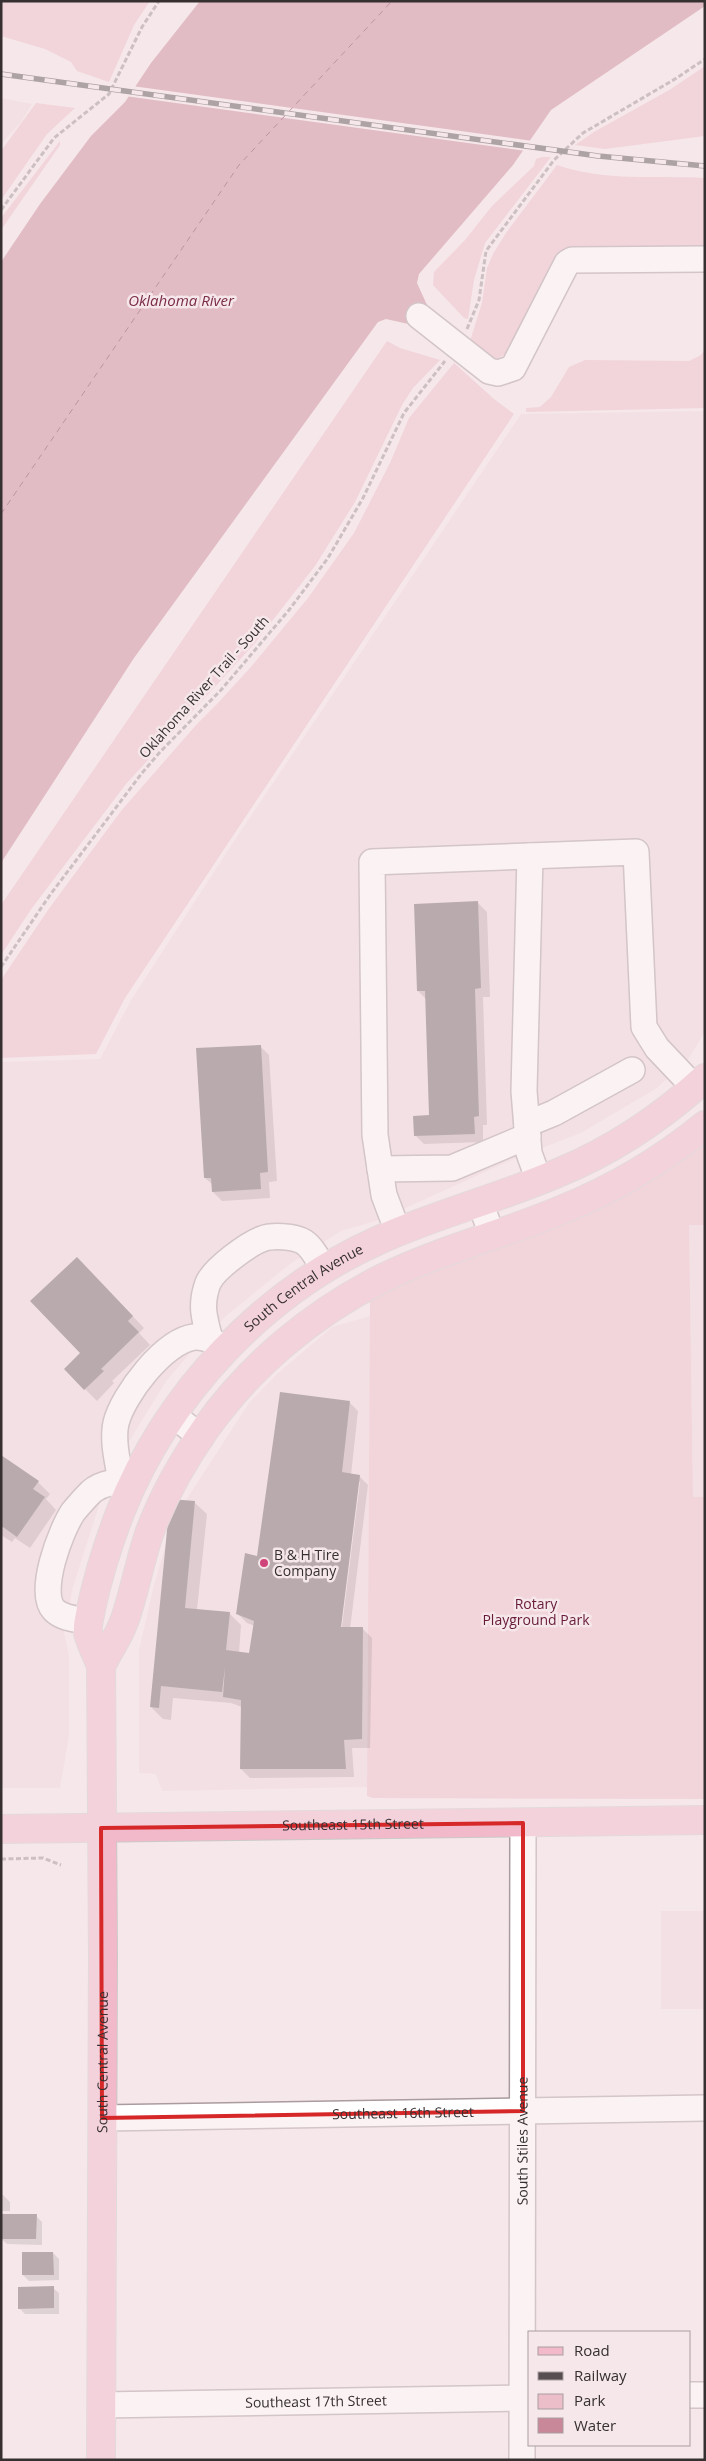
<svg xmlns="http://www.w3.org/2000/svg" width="706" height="2461" font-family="'Open Sans',sans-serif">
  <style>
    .built { fill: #f0d8de }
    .green { fill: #ecbeca }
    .water { fill: #c8889a }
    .pier { fill: #f6e7ea }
    .shadow { fill: #0003; fill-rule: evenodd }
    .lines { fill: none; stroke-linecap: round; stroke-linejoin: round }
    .ferry { stroke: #7a2c48; stroke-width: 1; stroke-dasharray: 6 5; stroke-linecap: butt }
    .building { fill: #6f6265 }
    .minor-casing { stroke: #aa9b9f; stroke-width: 28 }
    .major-casing { stroke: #cbc9c9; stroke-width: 30 }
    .path { stroke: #9a9092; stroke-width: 3; stroke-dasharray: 5 2.5; stroke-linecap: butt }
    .minor { stroke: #fff; stroke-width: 25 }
    .major { stroke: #f1b9ca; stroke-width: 28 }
    .rail-casing { stroke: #564e50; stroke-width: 5.5 }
    .rail { stroke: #f6e7ea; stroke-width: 4; stroke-dasharray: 11; stroke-linecap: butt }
    .marked { fill: none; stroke: #d62828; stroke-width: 4; stroke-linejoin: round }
    .poi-dot { fill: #d04579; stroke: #f6e7ea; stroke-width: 2 }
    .labels { text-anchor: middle; stroke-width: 5; stroke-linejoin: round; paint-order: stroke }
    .street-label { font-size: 14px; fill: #363031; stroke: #f6e7ea }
    .poi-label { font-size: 14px; fill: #363031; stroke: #f6e7ea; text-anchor: start }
    .park-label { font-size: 14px; fill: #671b39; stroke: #f6e7ea }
    .water-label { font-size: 15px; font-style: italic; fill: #7a2c48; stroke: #f6e7ea }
  </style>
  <rect width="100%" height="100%" fill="#f6e7ea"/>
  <g class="built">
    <polygon points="1,98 32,104 21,122 1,144"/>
    <polygon points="705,411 705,1032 689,1058 657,1088 581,1133 516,1158 379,1220 341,1231 290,1264 226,1316 194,1349 167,1380 120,1456 103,1493 73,1587 64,1632 69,1655 69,1736 60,1788 1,1788 1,1062 100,1059 131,1000 232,844 521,414"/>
    <polygon points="689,1225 705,1225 705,1497 693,1497"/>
    <polygon points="370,1316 367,1787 162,1791 156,1774 139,1773 139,1650 153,1589 168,1536 184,1503 249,1403 277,1374 332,1327"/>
    <rect x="661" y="1911" width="44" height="98"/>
  </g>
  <g class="green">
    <polygon points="1,1 150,1 134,25 109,82 77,71 71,62 45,49 1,36"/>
    <polygon points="705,66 705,136 605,149 575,145 594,132 671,89"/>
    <polygon points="36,103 75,108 47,134 1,200 1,151"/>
    <polygon points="60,141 60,145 1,230 1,218"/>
    <polygon points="542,157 551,157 485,243 474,280 468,319 464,318 433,285 434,272 465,240 492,206 534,166 536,159"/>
    <path d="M557 165C607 182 653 175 705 178V251L579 250 507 353 496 360 470 341 482 303 487 268 493 254 506 233Z"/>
    <polygon points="387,341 400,348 440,360 413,388 402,405 355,502 315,566 255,643 126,784 32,908 1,955 1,905"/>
    <polygon points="705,349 705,408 526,412 526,408 540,407 551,397 569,367 585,360 689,361 701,355"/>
    <polygon points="454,363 494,399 514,414 125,998 96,1054 1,1058 1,980 7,971 48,910 121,811 197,724 218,703 250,668 308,598 354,533 390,463 409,418"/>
    <polygon points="705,1143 705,1225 689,1225 693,1497 705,1497 705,1799 373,1798 367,1796 370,1297"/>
  </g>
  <polygon class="water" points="200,1 705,1 705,6 551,110 513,165 419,274 417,283 427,305 413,325 386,319 378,322 134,658 1,863 1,262 40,204 91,136 125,102 151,63"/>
  <polygon class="pier" points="132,86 533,141 526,151 125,96"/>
  <g class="shadow">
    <polygon points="478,903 487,912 490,997 483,997 487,1125 483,1125 483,1142 424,1144 415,1135 430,1116 426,999 418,991"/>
    <polygon points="260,1046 269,1055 277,1181 269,1182 270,1198 222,1201 213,1192 213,1185 205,1178"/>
    <polygon points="77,1258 144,1328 139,1333 150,1345 112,1381 114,1383 97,1401 65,1369 82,1353"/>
    <path d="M349 1402 358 1411 351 1475 359 1476 368 1485 350 1629H363L372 1638 370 1748H352L354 1777 250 1778 241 1769 242 1707 231 1703 173 1698 171 1720 163 1719 151 1707 195 1503 207 1514 197 1610 229 1613 241 1625 239 1653 250 1654 255 1626 247 1623 238 1614 258 1557ZM357 1482H360L341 1634H339Z"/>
    <polygon points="1,1456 38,1482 50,1494 46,1499 56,1510 30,1548 15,1538 12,1542 1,1535"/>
    <polygon points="1,2193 10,2202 10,2211 1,2211"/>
    <polygon points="36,2216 42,2222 42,2245 7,2244 1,2239"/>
    <polygon points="53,2253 59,2259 59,2280 29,2281 23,2275"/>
    <polygon points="53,2288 59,2293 59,2314 25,2314 19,2308"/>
  </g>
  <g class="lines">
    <polyline class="ferry" points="1,514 239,165 392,1"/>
  </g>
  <g class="building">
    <polygon points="478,901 481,988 475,989 479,1116 474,1117 475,1134 414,1136 413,1116 429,1115 425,991 417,991 414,904"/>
    <polygon points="261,1045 268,1172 260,1173 261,1189 212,1192 211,1178 204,1178 196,1048"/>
    <polygon points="77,1257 133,1316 128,1321 139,1332 101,1369 104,1371 84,1390 64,1369 80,1353 30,1301"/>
    <polygon points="280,1392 350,1401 342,1472 360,1475 341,1627 363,1627 362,1739 344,1740 346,1769 240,1769 241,1700 223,1697 225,1667 222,1692 161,1686 159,1708 150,1707 170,1499 195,1501 185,1608 230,1612 226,1650 249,1653 254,1621 236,1614 245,1553 257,1556"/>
    <polygon points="1,1455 39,1481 33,1489 45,1497 17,1537 3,1527 1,1530"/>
    <polygon points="1,2214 37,2214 36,2239 1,2239"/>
    <polygon points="22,2252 53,2252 54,2275 22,2275"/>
    <polygon points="54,2286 54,2308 18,2309 18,2287"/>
  </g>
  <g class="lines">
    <g class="minor-casing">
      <g id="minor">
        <polyline points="419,316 489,371 498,373 513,368 567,263 572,260 705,259"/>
        <polyline points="530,856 524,1091 529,1153 539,1181"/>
        <polyline points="527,1124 554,1113 632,1070"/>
        <polyline points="380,1169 452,1168 528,1136"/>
        <polyline points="480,1202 492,1235"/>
        <polyline points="398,1232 384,1195 375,1135 372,862 636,852 644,1027 657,1048 694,1087"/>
        <path d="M210 1339C204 1318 200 1304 208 1283 214 1269 248 1244 262 1239 272 1235 294 1236 304 1242 312 1247 319 1261 324 1269"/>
        <polyline points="173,1415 201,1437"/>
        <path d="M121 1481C118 1463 112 1441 116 1423 123 1395 164 1341 194 1337 207 1336 216 1343 226 1349"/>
        <path d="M89 1621C77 1619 63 1619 54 1610 37 1592 61 1530 73 1512 78 1506 85 1498 91 1492 102 1482 120 1481 134 1481"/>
        <path id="s1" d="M102 2118 705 2108"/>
        <polyline points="690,2395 705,2395"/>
        <path id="s2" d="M101 2405 530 2398"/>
        <path id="s3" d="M522 2460 523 1823"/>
      </g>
    </g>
    <g class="major-casing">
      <g id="major">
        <path d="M101 1666C109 1650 121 1633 126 1616 135 1589 140 1561 149 1534 163 1496 183 1461 206 1428 251 1365 312 1314 381 1279 439 1250 502 1235 561 1210 613 1189 661 1161 705 1125"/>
        <path id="s4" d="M1 1829 705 1820"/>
        <path id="s5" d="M101 2460 103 1955 101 1666C97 1655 90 1643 88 1632 87 1625 90 1616 91 1609 98 1576 108 1544 120 1513 167 1394 263 1292 379 1240 438 1213 501 1198 560 1172 613 1150 662 1117 705 1078"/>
      </g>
    </g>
    <g class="path">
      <polyline points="1,210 54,138 109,94 142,27 159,1"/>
      <polyline points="467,329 479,300 486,251 554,160 583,133 675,79 705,59"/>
      <polyline points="1,967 50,895 142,773 160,752 221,690 289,610 328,558 363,498 404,413 445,361"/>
      <polyline points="1,1859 43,1858 61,1865"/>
    </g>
    <use href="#minor" class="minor"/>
    <use href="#major" class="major"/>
    <g class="rail-casing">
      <polyline id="rail" points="1,74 598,156 705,166"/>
    </g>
    <use href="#rail" class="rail"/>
  </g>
  <path d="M0 0H706V2461H0ZM523 1823V2111L102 2118 101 1828Z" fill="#f6e7ea" fill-opacity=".55" fill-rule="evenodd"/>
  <path class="marked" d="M523 1823V2111L102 2118 101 1828Z"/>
  <circle class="poi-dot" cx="264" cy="1563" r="5"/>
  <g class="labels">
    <g class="street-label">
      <text transform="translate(204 687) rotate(-48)" y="5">Oklahoma River Trail - South</text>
      <text dy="5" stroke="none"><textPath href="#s5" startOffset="1250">South Central Avenue</textPath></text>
      <text dy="5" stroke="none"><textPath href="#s4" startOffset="352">Southeast 15th Street</textPath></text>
      <text dy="5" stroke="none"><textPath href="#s5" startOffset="398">South Central Avenue</textPath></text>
      <text dy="5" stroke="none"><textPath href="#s1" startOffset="301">Southeast 16th Street</textPath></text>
      <text dy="5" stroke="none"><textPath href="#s3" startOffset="319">South Stiles Avenue</textPath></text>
      <text dy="5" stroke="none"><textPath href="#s2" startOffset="215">Southeast 17th Street</textPath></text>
    </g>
    <g class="poi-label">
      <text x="274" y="1560">B &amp; H Tire<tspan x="274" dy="16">Company</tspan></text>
    </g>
    <g class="park-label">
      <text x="536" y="1609">Rotary<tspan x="536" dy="16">Playground Park</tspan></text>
    </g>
    <g class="water-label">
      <text x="181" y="306">Oklahoma River</text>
    </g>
  </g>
  <rect width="706" height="2461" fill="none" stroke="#363031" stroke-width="5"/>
  <rect x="528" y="2331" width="162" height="115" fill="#f6e7ea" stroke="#a99ea0"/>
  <rect x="538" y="2347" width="25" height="8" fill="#f1b9ca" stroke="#a99ea0"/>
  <text x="574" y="2356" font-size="15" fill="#363031">Road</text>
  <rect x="538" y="2372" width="25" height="8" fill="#564e50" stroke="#a99ea0"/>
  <text x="574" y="2381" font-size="15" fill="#363031">Railway</text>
  <rect x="538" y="2394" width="25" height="15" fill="#ecbeca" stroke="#a99ea0"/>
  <text x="574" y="2406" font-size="15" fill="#363031">Park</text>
  <rect x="538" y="2418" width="25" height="15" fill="#c8889a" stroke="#a99ea0"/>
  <text x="574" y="2431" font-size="15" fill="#363031">Water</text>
</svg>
